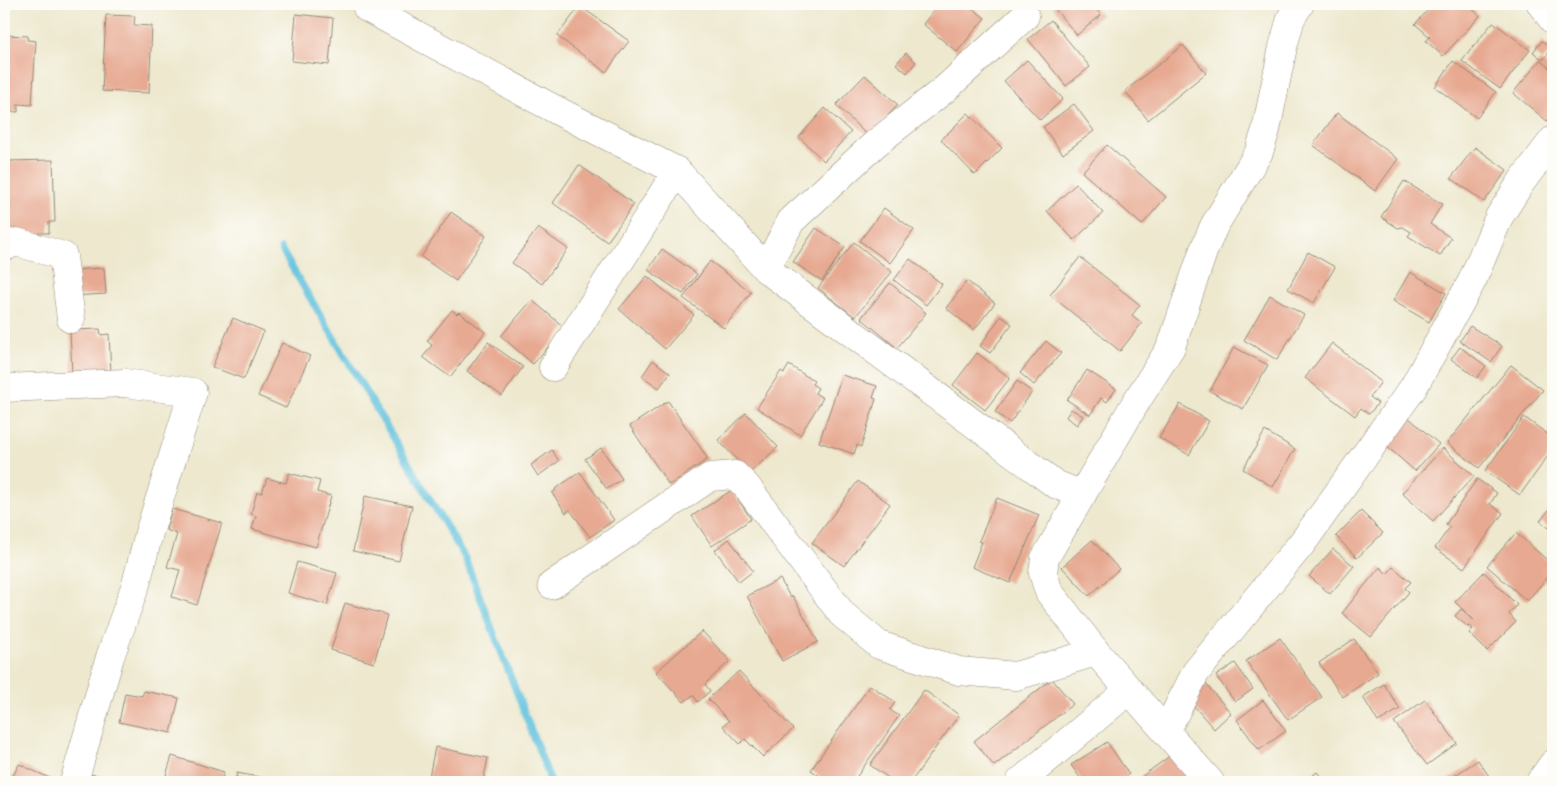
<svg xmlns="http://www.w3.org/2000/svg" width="1557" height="786" font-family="Delius,sans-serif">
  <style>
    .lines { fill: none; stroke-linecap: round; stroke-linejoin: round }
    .stream { stroke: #5fc1dd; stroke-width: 7 }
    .building { fill: #e7a991 }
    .minor-casing { stroke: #948976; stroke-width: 29 }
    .minor { stroke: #fff; stroke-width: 28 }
  </style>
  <rect width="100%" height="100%" fill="#fdfcf7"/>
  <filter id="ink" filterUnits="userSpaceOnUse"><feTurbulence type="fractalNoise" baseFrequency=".02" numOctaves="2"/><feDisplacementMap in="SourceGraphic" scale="10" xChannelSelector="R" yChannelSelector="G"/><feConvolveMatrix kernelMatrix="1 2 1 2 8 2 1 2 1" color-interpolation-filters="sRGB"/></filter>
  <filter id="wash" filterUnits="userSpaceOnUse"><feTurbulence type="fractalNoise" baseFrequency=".0096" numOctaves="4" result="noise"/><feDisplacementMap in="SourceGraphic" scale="20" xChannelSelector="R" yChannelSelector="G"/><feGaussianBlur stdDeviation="1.12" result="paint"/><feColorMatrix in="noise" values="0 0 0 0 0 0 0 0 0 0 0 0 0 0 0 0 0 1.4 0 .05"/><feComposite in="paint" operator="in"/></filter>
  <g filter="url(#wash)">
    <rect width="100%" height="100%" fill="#ede8ce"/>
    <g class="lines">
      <polyline class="stream" points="281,249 465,558 551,782"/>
    </g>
    <g id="blocks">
      <g class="building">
        <polygon points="939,4 967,4 985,18 957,52 923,24"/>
        <polygon points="1057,4 1092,4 1101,15 1077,35 1053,7"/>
        <polygon points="1434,4 1467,4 1480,16 1443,56 1426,41 1430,37 1415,24"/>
        <polygon points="580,6 629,41 606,72 557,36"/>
        <polygon points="296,14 333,18 329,65 292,61"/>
        <polygon points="106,15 135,16 134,25 152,26 149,93 102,91"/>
        <polygon points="1051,20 1090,67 1066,86 1028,39"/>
        <polygon points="1493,22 1530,50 1500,89 1462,61"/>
        <polygon points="4,35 28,36 27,40 36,41 32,105 18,104 18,112 6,111 7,103 4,103"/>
        <polygon points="1542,41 1552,49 1543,60 1533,52"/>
        <polygon points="1183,45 1206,73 1148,120 1125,91"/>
        <polygon points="906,53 916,62 907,73 896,64"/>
        <polygon points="1027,60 1063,99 1040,120 1004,81"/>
        <polygon points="1540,60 1553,71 1553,113 1547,121 1513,93"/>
        <polygon points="1453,61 1496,92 1477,118 1435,87"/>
        <polygon points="865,75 898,105 868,136 836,105"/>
        <polygon points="1074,104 1094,131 1063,154 1043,127"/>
        <polygon points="825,108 851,132 824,161 799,137"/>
        <polygon points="968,113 1002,148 975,175 941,140"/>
        <polygon points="1337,113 1398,159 1375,191 1313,145"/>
        <polygon points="1107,145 1166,197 1142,225 1082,172"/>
        <polygon points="1475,147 1507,170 1484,202 1451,178"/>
        <polygon points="53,160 55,222 49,222 49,233 35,233 10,238 7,161"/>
        <polygon points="579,165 634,204 607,242 553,203"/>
        <polygon points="1404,181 1442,204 1430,224 1451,238 1440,256 1408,236 1411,232 1403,227 1398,228 1381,217"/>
        <polygon points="1076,184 1103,213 1074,240 1047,211"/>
        <polygon points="884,208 914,230 890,263 860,241"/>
        <polygon points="451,212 486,236 456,281 421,257"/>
        <polygon points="538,228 568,249 542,284 512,263"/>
        <polygon points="816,228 845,247 822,281 793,262"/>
        <polygon points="854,242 892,272 855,317 818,288"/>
        <polygon points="662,249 697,274 683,294 648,270"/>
        <polygon points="1308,252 1335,267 1314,303 1288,289"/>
        <polygon points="1080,257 1140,305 1132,315 1142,323 1120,351 1050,295"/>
        <polygon points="910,259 942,284 926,305 894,280"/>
        <polygon points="710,261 751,292 724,328 683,298"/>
        <polygon points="104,268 106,294 72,296 71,270"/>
        <polygon points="1410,272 1446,293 1429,322 1393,301"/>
        <polygon points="647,276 694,315 665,349 619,309"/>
        <polygon points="967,281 995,303 974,330 946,308"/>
        <polygon points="890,283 926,313 897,348 861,318"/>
        <polygon points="1270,295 1304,315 1277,360 1244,340"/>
        <polygon points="532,300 565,328 533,364 501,336"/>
        <polygon points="452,310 457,314 459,312 485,332 450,377 423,357 432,345 427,341"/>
        <polygon points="1001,316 1012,324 990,353 980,346"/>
        <polygon points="233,318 264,331 244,379 212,367"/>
        <polygon points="1470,326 1502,346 1491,362 1460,341"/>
        <polygon points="100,329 101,335 109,334 111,373 72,374 70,330"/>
        <polygon points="1046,341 1061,353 1034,385 1020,373"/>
        <polygon points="488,342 523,367 502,396 467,371"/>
        <polygon points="282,343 310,356 286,408 258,396"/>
        <polygon points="1332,343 1381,382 1370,397 1378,403 1369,414 1361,408 1355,416 1305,378"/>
        <polygon points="1234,347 1268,365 1243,409 1210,391"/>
        <polygon points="1460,347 1486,366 1477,378 1451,359"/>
        <polygon points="977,353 1010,378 985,410 953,385"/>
        <polygon points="653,360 670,373 659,388 642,376"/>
        <polygon points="789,365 814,381 812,384 818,388 815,393 823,398 800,435 757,408 781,371 784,373"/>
        <polygon points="1511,365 1543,390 1479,468 1447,443"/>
        <polygon points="1087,370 1116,389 1107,402 1101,398 1090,415 1067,400"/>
        <polygon points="842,375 877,386 873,398 876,399 861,447 857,445 854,454 819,442"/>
        <polygon points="1017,381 1032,392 1010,423 995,412"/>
        <polygon points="668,401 708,459 669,485 630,426"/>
        <polygon points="1180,404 1209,421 1189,455 1159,438"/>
        <polygon points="1071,409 1083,416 1077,425 1066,417"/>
        <polygon points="746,413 778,447 750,473 718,440"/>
        <polygon points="1524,417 1553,438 1553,449 1520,495 1485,471"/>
        <polygon points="1409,418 1439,444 1415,471 1385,445"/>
        <polygon points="1265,431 1295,449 1273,487 1243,469"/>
        <polygon points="601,448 622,479 607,489 585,459"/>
        <polygon points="1443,448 1474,476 1433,521 1402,493"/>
        <polygon points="552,450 559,461 538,476 531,465"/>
        <polygon points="580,472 614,520 590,537 570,510 566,513 552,493 556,490 555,489"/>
        <polygon points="289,473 320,481 317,492 331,496 316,547 252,529 256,516 251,514 257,492 262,493 267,478 286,483"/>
        <polygon points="1477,479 1497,493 1490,504 1503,513 1464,568 1435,548 1450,527 1446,524"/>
        <polygon points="858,481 890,504 844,566 812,543"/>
        <polygon points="732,490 751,519 712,546 692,516"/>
        <polygon points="365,496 412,506 399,561 353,551"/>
        <polygon points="997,498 1039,515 1010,583 972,567 982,542 979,541"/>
        <polygon points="1553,505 1553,531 1540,521"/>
        <polygon points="172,509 222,523 197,605 172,597 180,570 167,567 177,534 166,530"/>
        <polygon points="1361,511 1383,533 1357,558 1336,536"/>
        <polygon points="1516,533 1553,565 1553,571 1527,601 1487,566"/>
        <polygon points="729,539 753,571 739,582 715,550"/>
        <polygon points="1092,540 1119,569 1089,596 1062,567"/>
        <polygon points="1333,549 1354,566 1330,594 1309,576"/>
        <polygon points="297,562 337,573 327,605 288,593"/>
        <polygon points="1380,567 1387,574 1393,567 1411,582 1405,588 1409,592 1371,637 1342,613"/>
        <polygon points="1484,572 1517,605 1509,614 1516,622 1487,651 1469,633 1473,629 1469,626 1468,627 1455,616 1461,609 1474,620 1455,602"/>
        <polygon points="780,579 790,597 793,596 818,642 782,661 747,596"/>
        <polygon points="345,603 387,615 374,663 331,650"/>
        <polygon points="702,631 730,661 705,684 710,691 698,702 693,695 684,702 656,672"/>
        <polygon points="1280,638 1322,697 1288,720 1246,661"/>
        <polygon points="1354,639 1378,673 1343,697 1319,663"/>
        <polygon points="1235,663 1253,689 1235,702 1216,676"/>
        <polygon points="739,671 793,729 763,757 745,739 740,744 723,726 729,721 708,699"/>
        <polygon points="1052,679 1073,704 994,766 974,741"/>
        <polygon points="1205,683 1231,713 1214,729 1187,698"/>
        <polygon points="1384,684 1400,709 1378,722 1363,697"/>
        <polygon points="870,685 895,702 890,710 899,716 853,782 828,782 811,770"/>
        <polygon points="924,690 959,715 911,782 894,782 870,765"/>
        <polygon points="144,691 179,698 171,733 119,722 125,693 142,696"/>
        <polygon points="1263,700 1286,731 1259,750 1237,720"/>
        <polygon points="1425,700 1457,743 1427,765 1394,722"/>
        <polygon points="1107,742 1129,774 1117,782 1083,782 1071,765"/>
        <polygon points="435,747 488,758 483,782 428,782"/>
        <polygon points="1174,753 1193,782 1144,782 1141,777"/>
        <polygon points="172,756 224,772 221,782 164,782"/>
        <polygon points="1478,760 1493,782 1450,782 1448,780"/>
        <polygon points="19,764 58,782 10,782"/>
        <polygon points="1317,772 1326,782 1310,782 1308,779"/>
        <polygon points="237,773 269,779 268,782 235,782"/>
        <polygon points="87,774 127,779 127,782 86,782"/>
      </g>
    </g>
  </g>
  <g filter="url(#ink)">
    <use href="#blocks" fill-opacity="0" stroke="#948976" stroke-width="1"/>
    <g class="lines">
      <g class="minor-casing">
        <g id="minor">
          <polyline points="368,4 367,8 558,111 677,171 766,269 1055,484 1082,495"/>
          <polyline points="1541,4 1553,20"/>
          <polyline points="4,247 17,242 63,256 71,319"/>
          <polyline points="766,269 791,221 876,143 945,89 1025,16"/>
          <polyline points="553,367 677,171"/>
          <polyline points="4,388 125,383 193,392 149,533 136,584 110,657 74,782"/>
          <polyline points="552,585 710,477 735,475 747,487 842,614 879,645 959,671 1016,676 1096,652"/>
          <polyline points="1166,731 1196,672 1303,542 1413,388 1472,281 1499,217 1522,181 1553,140"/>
          <polyline points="1020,782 1129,690"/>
          <polyline points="1210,782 1096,652 1049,592 1043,573 1045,558 1136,402 1171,347 1203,252 1214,226 1259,152 1266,130 1283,47 1291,18 1300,4"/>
          <polyline points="1540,782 1553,764"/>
        </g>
      </g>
      <use href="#minor" class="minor"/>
    </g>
  </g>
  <rect width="1557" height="786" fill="none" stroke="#fdfcf7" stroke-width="20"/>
</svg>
